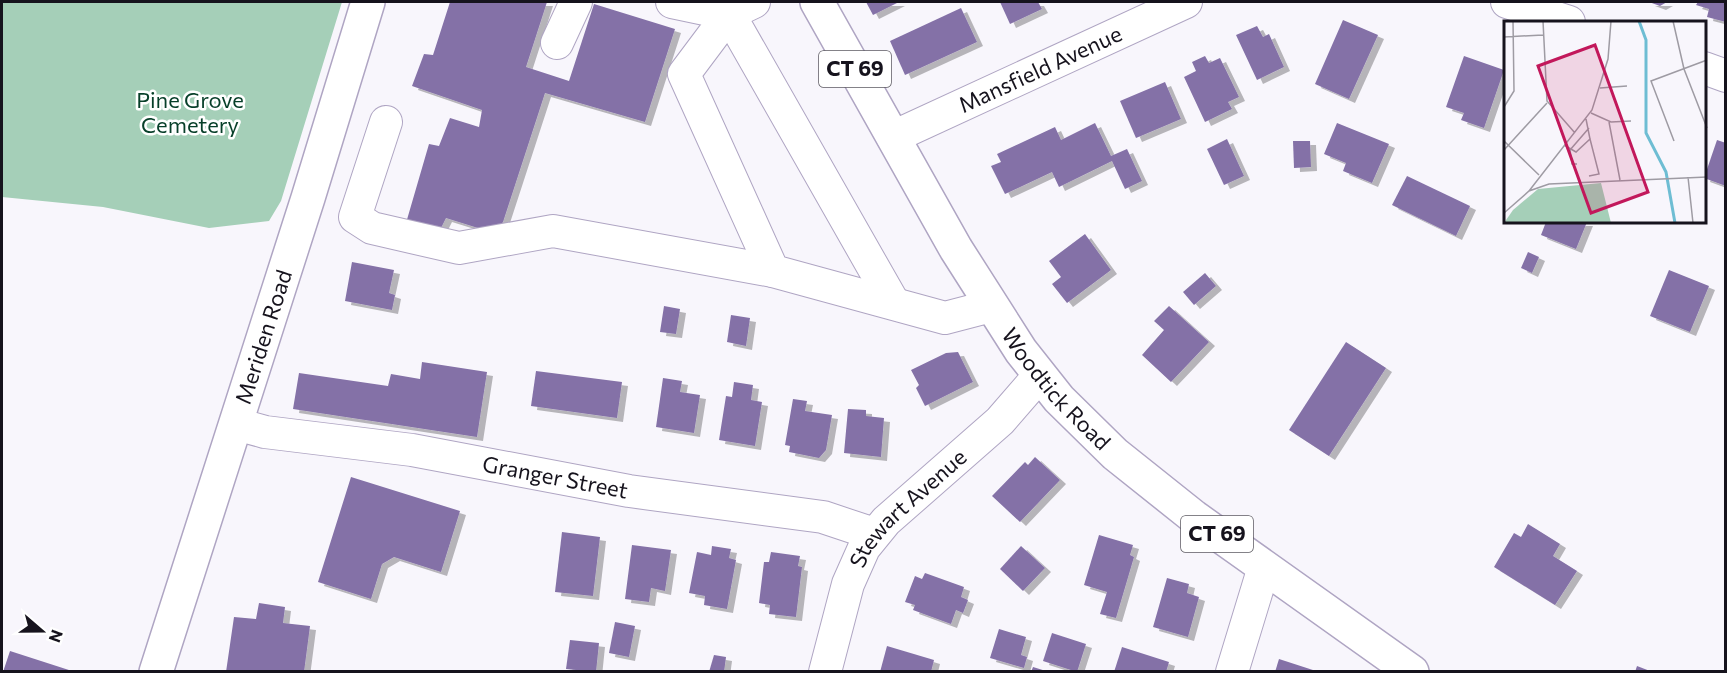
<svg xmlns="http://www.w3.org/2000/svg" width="1727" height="673" font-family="Commissioner,sans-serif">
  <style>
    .green { fill: #a5cfb8 }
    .building { fill: #8471a7; filter: url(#shadow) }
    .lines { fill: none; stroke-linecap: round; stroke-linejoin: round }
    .minor-casing { stroke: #afa5c3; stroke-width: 34 }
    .major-casing { stroke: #afa5c3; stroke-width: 36 }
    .minor { stroke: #fff; stroke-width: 32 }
    .major { stroke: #fff; stroke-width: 33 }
    .labels { text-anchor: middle; stroke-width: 5; stroke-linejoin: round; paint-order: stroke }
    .shield { fill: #fff; stroke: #5c5a61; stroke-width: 1.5 }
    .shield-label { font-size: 21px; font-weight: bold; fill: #16131d }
    .street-label { font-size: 22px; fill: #16131d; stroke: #fff }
    .park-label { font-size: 22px; fill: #073f29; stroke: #fff }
    .inset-river { fill: none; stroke: #6ebdd3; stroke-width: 3 }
    .inset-road { fill: none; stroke: #9e9ba3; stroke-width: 1.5 }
    .view { fill: #c2185b; fill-opacity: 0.15; stroke: #c2185b; stroke-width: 3 }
    .inset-edge { fill: none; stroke: #16131d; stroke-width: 3 }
  </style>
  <defs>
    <filter id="shadow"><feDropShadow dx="6" dy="4" stdDeviation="0" flood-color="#0004"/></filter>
  </defs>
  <rect width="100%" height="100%" fill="#f8f6fc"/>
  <polygon class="green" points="2,2 342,2 281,201 269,221 209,228 103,207 2,197"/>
  <g class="building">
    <polygon points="450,2 547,2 526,67 569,81 594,4 675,29 645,122 545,93 503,222 494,233 446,218 438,234 406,223 429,144 439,146 450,118 479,127 482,110 412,86 424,54 433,55"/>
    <polygon points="866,2 899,2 873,15"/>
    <polygon points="1000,2 1038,2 1042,9 1010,24"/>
    <polygon points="1649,2 1667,2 1660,6"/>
    <polygon points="1698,2 1726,2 1726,22 1707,17 1709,9 1696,5"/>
    <polygon points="961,8 977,42 905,75 890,41"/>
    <polygon points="1343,20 1378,35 1349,99 1315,84"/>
    <polygon points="1257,26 1263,37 1269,34 1284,67 1257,80 1236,35"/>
    <polygon points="1205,56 1209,63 1220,58 1239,97 1228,102 1232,109 1205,122 1184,77 1196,71 1192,62"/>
    <polygon points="1464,56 1504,70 1484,128 1461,120 1464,113 1446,107"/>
    <polygon points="1165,82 1181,119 1136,138 1120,101"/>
    <polygon points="1095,123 1111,156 1127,149 1142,181 1125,189 1112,161 1059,187 1052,172 1005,194 991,166 1001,162 997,154 1055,127 1061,140"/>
    <polygon points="1337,123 1389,144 1372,183 1343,171 1346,163 1324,154"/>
    <polygon points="1227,139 1244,176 1224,185 1207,149"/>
    <polygon points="1717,140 1726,143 1726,186 1704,178"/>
    <polygon points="1293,141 1310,141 1311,167 1294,168"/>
    <polygon points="1407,176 1470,206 1456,236 1392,205"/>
    <polygon points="1546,222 1587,222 1576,249 1541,235"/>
    <polygon points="1085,234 1111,270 1067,303 1052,284 1061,277 1049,261"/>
    <polygon points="1528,252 1539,257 1532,273 1521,268"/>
    <polygon points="352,262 394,270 389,293 395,295 392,310 345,301"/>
    <polygon points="1669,270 1709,286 1690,332 1650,316"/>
    <polygon points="1205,273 1216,286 1194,305 1183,292"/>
    <polygon points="664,306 680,309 676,334 660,332"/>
    <polygon points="1169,306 1209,342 1171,382 1142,355 1164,330 1154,321"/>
    <polygon points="731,315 750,318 746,346 727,342"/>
    <polygon points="1346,342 1386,368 1329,456 1289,430"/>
    <polygon points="958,352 973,382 925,406 916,388 919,385 911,370 946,353"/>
    <polygon points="422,362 487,372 477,437 293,409 299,373 388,386 391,374 420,379"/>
    <polygon points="536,371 622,382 617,418 531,406"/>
    <polygon points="663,378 682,381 680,392 700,395 694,433 656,427"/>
    <polygon points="734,382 753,385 751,400 762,402 755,446 719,440 726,396 732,397"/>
    <polygon points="793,399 807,401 805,411 832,415 826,450 819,458 789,452 790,446 785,445"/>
    <polygon points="848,409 866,410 866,416 884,418 881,457 844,453"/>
    <polygon points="1035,457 1060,480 1020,522 992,496 1025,462 1028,465"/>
    <polygon points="351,477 460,511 441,572 394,557 382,564 371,599 318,582"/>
    <polygon points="1528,524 1560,544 1553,556 1577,571 1555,605 1494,567 1514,533 1521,537"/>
    <polygon points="562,532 600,537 593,596 555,592"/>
    <polygon points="1099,535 1133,545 1130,555 1134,557 1116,618 1100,614 1107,592 1084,585"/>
    <polygon points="632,545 671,550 665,591 651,588 649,602 625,599"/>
    <polygon points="712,546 731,549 729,558 736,560 727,609 704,605 705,596 689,593 697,552 711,555"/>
    <polygon points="1021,546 1045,568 1023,591 1000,569"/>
    <polygon points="771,552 800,556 798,566 802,567 796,617 769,614 770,605 759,603 764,562 769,562"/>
    <polygon points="925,573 964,587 961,597 968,600 963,613 956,610 951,624 913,610 915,605 905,602 915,576 922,579"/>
    <polygon points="1167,578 1189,584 1187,593 1199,597 1188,637 1153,627"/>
    <polygon points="259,603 285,607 283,623 310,626 304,672 226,672 234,617 256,619"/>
    <polygon points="615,622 635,626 629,657 609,653"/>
    <polygon points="999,629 1026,637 1021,655 1027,657 1024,668 990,658"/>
    <polygon points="1052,633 1086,644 1077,672 1043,661"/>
    <polygon points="570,640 599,643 596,672 566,669"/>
    <polygon points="887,646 934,660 931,672 880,672"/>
    <polygon points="1122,647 1169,662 1166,672 1114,672"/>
    <polygon points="10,651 72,671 72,672 3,672"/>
    <polygon points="714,655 726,657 724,672 709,672"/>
    <polygon points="1279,659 1316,671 1316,672 1275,672"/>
    <polygon points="1637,666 1650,671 1650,672 1635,672"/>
    <polygon points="1033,667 1046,671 1046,672 1031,672"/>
  </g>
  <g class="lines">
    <g class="minor-casing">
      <g id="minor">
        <polyline points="672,2 729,14 893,302"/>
        <polyline points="754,2 729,14 684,74 773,271 945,318 991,306"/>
        <polyline points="1507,2 1569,22"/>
        <polyline points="557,43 576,2"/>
        <polyline points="1704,68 1726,76"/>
        <polyline points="386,122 355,217 372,228 459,248 553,231 773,271"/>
        <path id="s1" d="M893 137 1186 2"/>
        <path id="s2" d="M236 424 265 432 412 450 629 491 823 517 874 534"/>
        <path id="s3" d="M825 672 848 584 864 548 886 521 1000 421 1039 376"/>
        <polyline points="1232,672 1264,567"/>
      </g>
    </g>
    <g class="major-casing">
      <g id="major">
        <path id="s4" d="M817 2 956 249 1021 351 1059 399 1115 454 1194 517 1412 672"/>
        <path id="s5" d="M156 672 308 198 368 2"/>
      </g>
    </g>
    <use href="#minor" class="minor"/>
    <use href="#major" class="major"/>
  </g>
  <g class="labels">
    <g class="shield">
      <rect x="819" y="51" width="72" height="36" rx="4.5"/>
      <rect x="1181" y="516" width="72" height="36" rx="4.5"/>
    </g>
    <g class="shield-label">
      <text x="855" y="76">CT 69</text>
      <text x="1217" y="541">CT 69</text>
    </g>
    <g class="street-label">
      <text dy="8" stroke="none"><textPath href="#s1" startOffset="162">Mansfield Avenue</textPath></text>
      <text dy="8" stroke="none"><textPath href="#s5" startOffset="352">Meriden Road</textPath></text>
      <text dy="8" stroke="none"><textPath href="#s4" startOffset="456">Woodtick Road</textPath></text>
      <text dy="8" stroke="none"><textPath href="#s2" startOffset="324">Granger Street</textPath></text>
      <text dy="8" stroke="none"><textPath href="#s3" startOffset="189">Stewart Avenue</textPath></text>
    </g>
    <g class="park-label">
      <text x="190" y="108">Pine Grove<tspan x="190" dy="25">Cemetery</tspan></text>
    </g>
  </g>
  <g transform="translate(1504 21)">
    <rect width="202" height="202" fill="#f8f6fc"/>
    <path d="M97 162 107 202H0L9 189 34 168Z" fill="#a5cfb8"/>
    <path class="inset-river" d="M135 0 142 19V112L162 151 171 202"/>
    <path class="inset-road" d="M39 0 43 80 71 112M169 0 180 48 203 107M0 16 39 14M96 67 123 65M0 86 10 70 9 0M87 92 107 101 127 100M105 101 116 159M0 120 35 154M170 120 147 60 203 39M60 124 72 131 86 118 82 98M0 129 43 82M73 143H68L66 129 85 107M85 155 95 153 86 118M184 156 189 202M25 170 88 89 104 38 107 0M0 192 25 170 45 163 203 156"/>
    <path class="view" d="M91 24 144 171 87 192 34 45Z"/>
    <rect width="202" height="202" class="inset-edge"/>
  </g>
  <rect width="1727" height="673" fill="none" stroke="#16131d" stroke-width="6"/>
  <g transform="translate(42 631) rotate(110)" stroke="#ffffff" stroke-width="4.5" paint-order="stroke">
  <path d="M0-4.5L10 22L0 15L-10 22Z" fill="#16131d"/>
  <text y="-9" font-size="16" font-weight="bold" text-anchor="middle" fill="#16131d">N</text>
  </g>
</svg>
